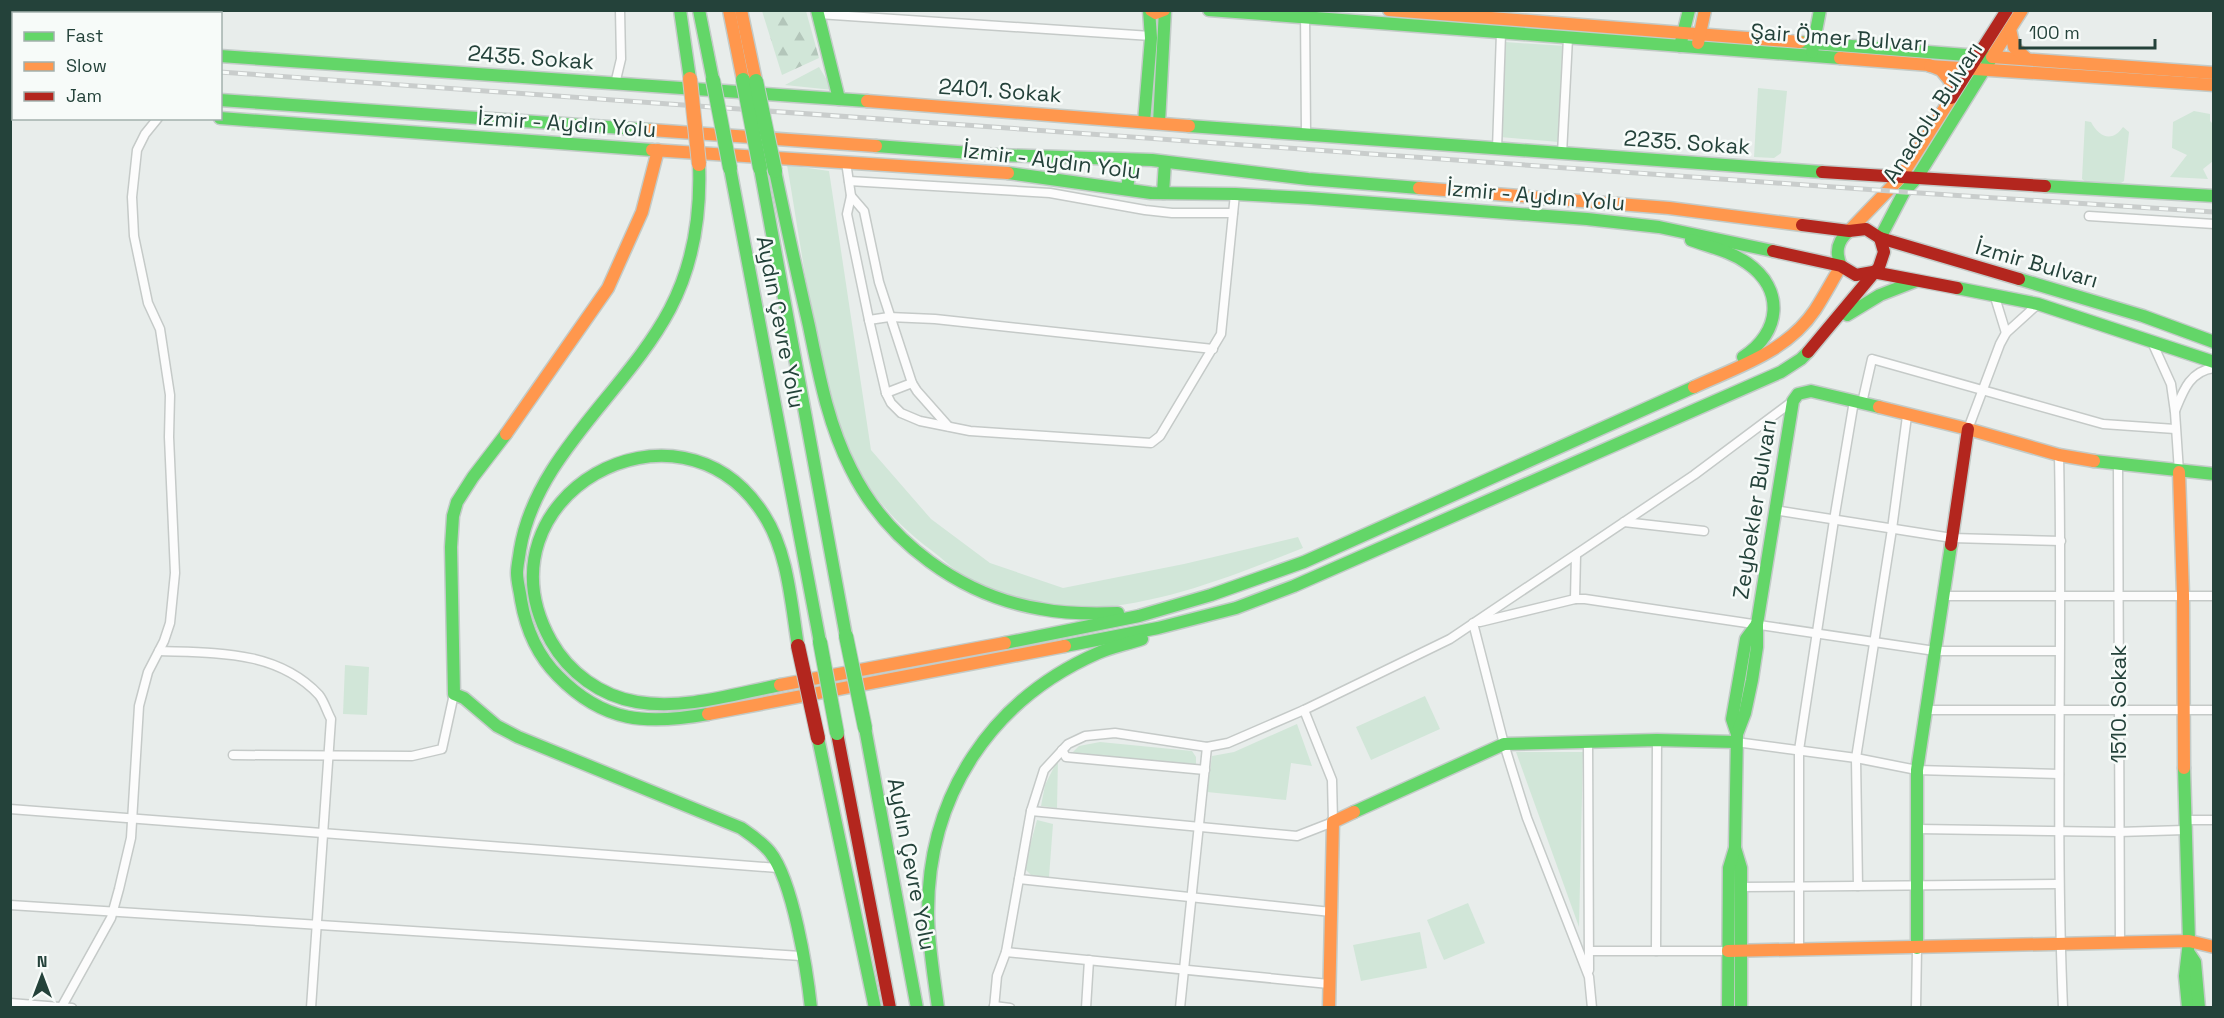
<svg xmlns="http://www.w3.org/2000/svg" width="2224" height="1018" font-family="'Space Grotesk',sans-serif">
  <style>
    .green { fill: #d1e6d8 }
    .forest { fill: url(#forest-firs) }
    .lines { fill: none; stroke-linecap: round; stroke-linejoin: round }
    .street-casing { stroke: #c5cac8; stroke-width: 11 }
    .fast-casing { stroke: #c3cbc8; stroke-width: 15 }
    .slow-casing { stroke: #c3cbc8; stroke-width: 15 }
    .jam-casing { stroke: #c3cbc8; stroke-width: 15 }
    .street { stroke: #fcfcfc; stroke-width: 8 }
    .fast { stroke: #63d668; stroke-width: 12 }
    .slow { stroke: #ff974d; stroke-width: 12 }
    .jam { stroke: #b3261e; stroke-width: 12 }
    .rail-casing { stroke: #c9cdcc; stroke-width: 5 }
    .rail { stroke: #f7fbf9; stroke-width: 3; stroke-dasharray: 9; stroke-linecap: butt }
    .fast-bridge-casing { stroke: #c3ccc9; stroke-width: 16; stroke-linecap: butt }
    .slow-bridge-casing { stroke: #c3ccc9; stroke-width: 16; stroke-linecap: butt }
    .jam-bridge-casing { stroke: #c3ccc9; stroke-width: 16; stroke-linecap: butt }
    .fast-bridge { stroke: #63d668; stroke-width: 14 }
    .slow-bridge { stroke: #ff974d; stroke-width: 14 }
    .jam-bridge { stroke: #b3261e; stroke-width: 14 }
    .labels { text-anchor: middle; stroke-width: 5; stroke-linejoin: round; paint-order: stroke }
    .street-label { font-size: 22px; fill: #24423a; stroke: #f7fbf9 }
  </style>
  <defs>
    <pattern id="forest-firs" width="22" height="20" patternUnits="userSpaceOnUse" patternTransform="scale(1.5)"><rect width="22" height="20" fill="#d1e6d8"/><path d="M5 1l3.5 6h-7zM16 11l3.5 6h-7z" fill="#b3c6ba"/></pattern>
  </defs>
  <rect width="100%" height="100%" fill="#e8edeb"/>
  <g class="green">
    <polygon points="1505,42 1566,46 1559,142 1500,137"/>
    <polygon points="819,67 833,90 785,85"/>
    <polygon points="1758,88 1787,91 1781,153 1774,158 1754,157"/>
    <polygon points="2194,111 2210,114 2210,121 2213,124 2213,161 2203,169 2208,179 2170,177 2187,155 2172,148 2173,122"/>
    <path d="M2085 121 2091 122C2099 137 2112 143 2123 127L2129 132 2124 181 2118 185 2086 182 2082 179Z"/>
    <path d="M787 165 829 171 871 450 931 519 990 563 1063 588 1184 564 1298 537 1303 548C1234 575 1164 604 1089 608 1072 608 1053 604 1035 601 1012 597 987 590 967 578 954 570 943 559 931 550 897 525 864 489 849 449 815 363 803 256 787 165Z"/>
    <polygon points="345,665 369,667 367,715 343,714"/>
    <polygon points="1425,696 1440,729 1371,760 1356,727"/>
    <polygon points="1297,724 1312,766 1291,763 1286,800 1207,792 1212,756 1234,752"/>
    <polygon points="1100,742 1192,751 1196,757 1196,768 1071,754 1079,746"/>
    <polygon points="1516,752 1583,752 1579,927"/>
    <polygon points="1058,759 1057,808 1041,806 1045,785"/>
    <polygon points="1037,820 1053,824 1049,877 1032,876 1024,868"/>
    <polygon points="1468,903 1485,943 1444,960 1427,920"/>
    <polygon points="1420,932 1427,968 1361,981 1353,945"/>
  </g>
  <polygon class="forest" points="762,11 806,11 819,58 782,75"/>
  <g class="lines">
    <g class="street-casing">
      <g id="street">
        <polyline points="177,10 177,14"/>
        <polyline points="1305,11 1306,133"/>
        <polyline points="818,14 1151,36"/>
        <polyline points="615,84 621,59 620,10"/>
        <polyline points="1497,149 1501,33"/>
        <polyline points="1562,154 1568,38"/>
        <polyline points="846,162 851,196 847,214 869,320 886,393 891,403 901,413 920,421 970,431 1151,443 1160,436 1221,334 1235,194"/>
        <polyline points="849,181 1050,193 1145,210 1172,213 1233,213"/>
        <polyline points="851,196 864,211 879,282 912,383 917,391 948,426"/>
        <polyline points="2089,216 2214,224"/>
        <polyline points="1994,294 2006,333"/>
        <polyline points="869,320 889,317 935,319 1213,349"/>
        <polyline points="2152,342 2171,384 2175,412 2179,472"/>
        <polyline points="886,393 912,383"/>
        <polyline points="1862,403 1872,359 2103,424 2175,429"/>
        <path d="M2175 411C2183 391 2190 371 2214 368"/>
        <polyline points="1968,429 2000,344 2006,333 2038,304"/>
        <path d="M2059 455C2063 639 2055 823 2063 1008"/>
        <polyline points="2118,465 2120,943"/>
        <polyline points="1774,510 1952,538 2061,541"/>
        <polyline points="1624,522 1704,531"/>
        <polyline points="1943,596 2214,596"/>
        <polyline points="1575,599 1576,555"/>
        <polyline points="1480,622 1575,599 1585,599 1935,651 2059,651"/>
        <polyline points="1473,623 1504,744 1527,818 1589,977 1592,1008"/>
        <path d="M159 651C215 653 277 650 319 695 324 701 327 712 331 719L311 1008"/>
        <polyline points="1925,710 2214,710"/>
        <polyline points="1588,742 1589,970"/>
        <polyline points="1736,742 1856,758 1917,770 2059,774"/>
        <polyline points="1062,750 1066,757 1205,770"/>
        <polyline points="233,755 412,756 442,749 454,694"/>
        <polyline points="10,809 778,868"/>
        <polyline points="1031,811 1297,836 1333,822 1332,780 1304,710"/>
        <polyline points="2185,820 2214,820"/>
        <polyline points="1918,829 2118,832 2185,830"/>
        <polyline points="1019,879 1331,912"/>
        <polyline points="1858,886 1856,758 1892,529 1907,416"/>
        <polyline points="1741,887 2058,884"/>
        <polyline points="10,905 801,956"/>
        <polyline points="1589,951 1728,951"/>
        <polyline points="1656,951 1657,740"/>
        <polyline points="1799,951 1799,750 1834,520 1854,401"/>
        <polyline points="1006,952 1329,984"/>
        <polyline points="10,1003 72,1008"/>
        <polyline points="994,1006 1010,1008"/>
        <polyline points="61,1008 111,918 119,889 131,838 139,706 148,672 164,641 170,623 175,573 169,437 170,395 160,329 148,303 134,236 132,197 137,150 145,134 158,118"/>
        <polyline points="994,1008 997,976 1006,952 1031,811 1044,770 1068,744 1085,736 1115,733 1207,747 1228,743 1304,710 1450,639 1694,475 1793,401"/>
        <polyline points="1086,1008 1089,960"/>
        <polyline points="1180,1008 1207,747"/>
        <polyline points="1916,1008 1917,948"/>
      </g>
    </g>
    <g class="fast-casing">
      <g id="fast">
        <polyline points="18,10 18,14"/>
        <polyline points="680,10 690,79"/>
        <polyline points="699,10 713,80"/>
        <polyline points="817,10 839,99"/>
        <polyline points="1209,10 1840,58"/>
        <polyline points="1800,42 1992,57 1916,179 1904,192 1880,238"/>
        <polyline points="10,43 14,43"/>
        <polyline points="1680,46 1689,10"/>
        <polyline points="1812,52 1820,10"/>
        <polyline points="220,56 867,101"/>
        <polyline points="10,86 14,86"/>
        <polyline points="220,100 651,130"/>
        <polyline points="10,103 14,104"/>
        <polyline points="220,118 652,150"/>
        <polyline points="1144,122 1151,38 1149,10"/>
        <polyline points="1159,123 1165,10"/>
        <polyline points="1189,126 1822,172"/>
        <polyline points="876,146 998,155 1152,160 1308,179 1419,188"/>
        <path d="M699 164C701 214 693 265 670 309 627 391 535 456 520 550 519 558 517 566 517 573 517 582 520 591 521 600 526 629 537 655 558 676 604 723 647 725 708 714"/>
        <polyline points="730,168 820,642"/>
        <polyline points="760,168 846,636"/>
        <path d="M775 171C786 223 797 274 809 326 819 375 828 424 851 469 887 542 961 596 1041 609 1067 614 1092 614 1118 613"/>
        <polyline points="1008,173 1151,193 1235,194 1308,198 1587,219 1659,227 1773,251"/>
        <polyline points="2045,186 2214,196"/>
        <polyline points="1127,189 1131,160"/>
        <polyline points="1163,193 1165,162"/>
        <path d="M1691 240C1710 247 1730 251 1747 263 1785 289 1781 333 1743 357"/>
        <path d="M1841 266C1835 252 1837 241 1849 231"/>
        <polyline points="2019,279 2143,316 2214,342"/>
        <polyline points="1957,288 2038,304 2214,362"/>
        <polyline points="1847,315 1880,295 1916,281"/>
        <path d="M506 434 473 477 457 502 453 516 451 547 454 694 464 698 497 726 518 737 741 828C751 835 762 842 770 852 793 881 807 970 811 1008"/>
        <polyline points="2094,461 2214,474"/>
        <polyline points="1005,643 1139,616 1211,595 1304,562 1694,387"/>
        <polyline points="1065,646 1158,628 1236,608 1294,586 1781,372 1801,359 1808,352"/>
        <path d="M780 685C734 694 684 710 637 702 601 696 569 673 551 641 471 497 679 381 764 515 788 552 791 603 798 646"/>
        <polyline points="865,728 917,1008"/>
        <polyline points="1737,734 1732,719 1746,639 1757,624"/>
        <polyline points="818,738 875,1008"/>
        <polyline points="2184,768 2189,941 2185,976 2188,1008"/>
        <polyline points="1354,812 1504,744 1657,740 1736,742"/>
        <polyline points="1735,848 1741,868 1741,1008"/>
        <polyline points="1917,948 1917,770 1951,545"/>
        <polyline points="2189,953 2195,962 2199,1008"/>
        <path d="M938 1008C934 976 928 944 928 912 928 795 991 700 1098 653 1112 647 1128 644 1142 639"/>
        <polyline points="1728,1008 1729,868 1735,848 1737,734 1745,713 1752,680 1757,647 1757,624 1793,401 1798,394 1811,391 1879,407"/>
      </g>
    </g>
    <g class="slow-casing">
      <g id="slow">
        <polyline points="729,10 743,80"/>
        <polyline points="741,10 756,81"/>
        <polyline points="1151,10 1156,13 1164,10"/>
        <polyline points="1389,10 1800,42"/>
        <polyline points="2022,10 1992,57 2214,73"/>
        <polyline points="2010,29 2014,47 2027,59"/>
        <polyline points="1698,43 1705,10"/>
        <polyline points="1840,58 1929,65 1941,70 1950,81 1951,98 1901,177 1849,231"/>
        <polyline points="1930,66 2214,85"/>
        <polyline points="867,101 1189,126"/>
        <polyline points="651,130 876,146"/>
        <polyline points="652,150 1008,173"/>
        <polyline points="1419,188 1669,208 1802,225"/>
        <path d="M1694 387C1737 367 1787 352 1815 310 1824 296 1832 281 1841 266"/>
        <polyline points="1879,407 1968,429 2059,455 2094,461"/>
        <polyline points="506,434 608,288 642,212 658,150"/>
        <polyline points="2179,472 2183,595 2184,768"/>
        <polyline points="780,685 1005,643"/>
        <polyline points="708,714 1065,646"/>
        <polyline points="1728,951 2189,941 2214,947"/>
        <polyline points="1329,1008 1333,822 1354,812"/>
      </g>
    </g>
    <g class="jam-casing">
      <g id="jam">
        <polyline points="1951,98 2007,10"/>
        <polyline points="1822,172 2045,186"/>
        <polyline points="1802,225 1849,231 1866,229 1880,238 2019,279"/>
        <polyline points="1773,251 1841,266 1856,275 1873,272 1957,288"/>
        <polyline points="1808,352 1879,267 1884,252 1880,238"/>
        <polyline points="1951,545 1968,429"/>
        <polyline points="837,733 890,1008"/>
      </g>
    </g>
    <use href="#street" class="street"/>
    <use href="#fast" class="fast"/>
    <use href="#slow" class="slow"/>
    <use href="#jam" class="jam"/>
    <g class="rail-casing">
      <g id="rail">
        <polyline points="10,57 14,57"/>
        <polyline points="220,72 1904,192 2214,212"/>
      </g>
    </g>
    <use href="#rail" class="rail"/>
    <g class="fast-bridge-casing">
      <g id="fast-bridge">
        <polyline points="713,80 730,168"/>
        <polyline points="743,80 760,168"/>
        <polyline points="756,81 775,171"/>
        <polyline points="846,636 865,728"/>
        <polyline points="820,642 837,733"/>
      </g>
    </g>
    <g class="slow-bridge-casing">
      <polyline id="slow-bridge" points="690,79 699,164"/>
    </g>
    <g class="jam-bridge-casing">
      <polyline id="jam-bridge" points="798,646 818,738"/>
    </g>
    <use href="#fast-bridge" class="fast-bridge"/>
    <use href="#slow-bridge" class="slow-bridge"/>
    <use href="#jam-bridge" class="jam-bridge"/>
  </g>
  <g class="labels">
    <g class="street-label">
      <text transform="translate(1839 37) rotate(4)" y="8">Şair Ömer Bulvarı</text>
      <text transform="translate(531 57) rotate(4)" y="8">2435. Sokak</text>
      <text transform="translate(1000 90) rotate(4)" y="8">2401. Sokak</text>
      <text transform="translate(1932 112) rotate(-57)" y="8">Anadolu Bulvarı</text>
      <text transform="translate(567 123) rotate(4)" y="8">İzmir - Aydın Yolu</text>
      <text transform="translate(1687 142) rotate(4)" y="8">2235. Sokak</text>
      <text transform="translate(1052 160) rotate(7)" y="8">İzmir - Aydın Yolu</text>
      <text transform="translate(1536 195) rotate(5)" y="8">İzmir - Aydın Yolu</text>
      <text transform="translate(2037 263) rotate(16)" y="8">İzmir Bulvarı</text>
      <text transform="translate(781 322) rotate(79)" y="8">Aydın Çevre Yolu</text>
      <text transform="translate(1754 509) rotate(-81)" y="8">Zeybekler Bulvarı</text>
      <text transform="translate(2118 704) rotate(-90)" y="8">1510. Sokak</text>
      <text transform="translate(912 864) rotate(79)" y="8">Aydın Çevre Yolu</text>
    </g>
  </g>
  <rect width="2224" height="1018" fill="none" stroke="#24423a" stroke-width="24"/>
  <rect x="12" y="12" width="210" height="108" fill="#f7fbf9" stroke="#a3b1ad" stroke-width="1.5"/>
  <rect x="24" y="32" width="30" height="9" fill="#63d668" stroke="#a3b1ad" stroke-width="1.5"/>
  <text x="66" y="42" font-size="18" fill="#24423a">Fast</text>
  <rect x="24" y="62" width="30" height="9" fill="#ff974d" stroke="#a3b1ad" stroke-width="1.5"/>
  <text x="66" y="72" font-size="18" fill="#24423a">Slow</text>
  <rect x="24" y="92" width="30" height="9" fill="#b3261e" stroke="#a3b1ad" stroke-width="1.5"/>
  <text x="66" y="102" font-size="18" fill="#24423a">Jam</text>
  <g transform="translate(42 976)" stroke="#f7fbf9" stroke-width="4.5" paint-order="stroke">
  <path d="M0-4.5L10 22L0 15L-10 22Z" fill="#24423a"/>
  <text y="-9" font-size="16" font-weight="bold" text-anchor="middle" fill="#24423a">N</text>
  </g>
  <path d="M2020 39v9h135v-9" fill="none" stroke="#24423a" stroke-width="3"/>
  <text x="2029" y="39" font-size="18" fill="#24423a" stroke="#f7fbf9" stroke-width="4.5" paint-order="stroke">100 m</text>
</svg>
